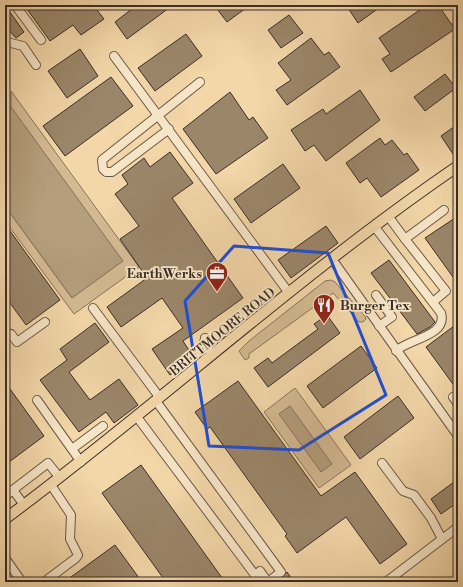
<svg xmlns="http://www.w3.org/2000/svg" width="463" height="587" font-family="'Libre Bodoni',serif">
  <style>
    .green { fill: #d4ba93; stroke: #88745c }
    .water { fill: #b49e7c; stroke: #84715a }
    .building { fill: #9b866a; stroke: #3b2e26 }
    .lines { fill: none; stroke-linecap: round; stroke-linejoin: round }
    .minor-casing { stroke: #695847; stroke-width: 10 }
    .major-casing { stroke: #3b2e26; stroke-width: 12 }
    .minor { stroke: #f7e5c7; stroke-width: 8 }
    .major { stroke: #f3d7a9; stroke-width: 10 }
    .marked { fill: none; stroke: #1d4ed8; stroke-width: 3; stroke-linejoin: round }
    .labels { text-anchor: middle; stroke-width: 3.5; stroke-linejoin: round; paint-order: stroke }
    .poi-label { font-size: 13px; font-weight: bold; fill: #3b2e26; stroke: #f7e5c7; text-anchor: end }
    .street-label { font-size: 13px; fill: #3b2e26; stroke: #f7e5c7 }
  </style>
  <rect width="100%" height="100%" fill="#f3d7a9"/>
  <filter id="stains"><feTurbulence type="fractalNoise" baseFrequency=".005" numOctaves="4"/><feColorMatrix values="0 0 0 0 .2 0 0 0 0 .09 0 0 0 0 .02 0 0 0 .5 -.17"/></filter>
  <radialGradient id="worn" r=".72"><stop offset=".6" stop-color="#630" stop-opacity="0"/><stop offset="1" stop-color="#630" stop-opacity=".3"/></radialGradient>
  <g class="green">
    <polygon points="11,91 139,267 74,314 5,221 5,206 72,298 11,107"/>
    <polygon points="331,280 335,282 365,316 366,319 363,322 359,322 333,293 249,354 249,358 245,360 239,351 249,341 325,281"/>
    <polygon points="295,388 351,465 319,488 264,412"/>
  </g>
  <g class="water">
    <polygon points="11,107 123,261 72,298 5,206 5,112"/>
    <polygon points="290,406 332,464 321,472 279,414"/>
  </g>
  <g class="building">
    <polygon points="5,5 24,32 16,38 5,26"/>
    <polygon points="24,5 93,5 104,19 81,35 73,25 50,41"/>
    <polygon points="137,5 173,5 127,39 115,22"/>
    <polygon points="214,5 250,5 227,22"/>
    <polygon points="346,5 383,5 358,23"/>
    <polygon points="427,5 438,5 455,29 391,72 382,59 390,54 379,38"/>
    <polygon points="289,15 303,33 281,48 268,30"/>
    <polygon points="186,34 202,56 155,91 138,68"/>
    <polygon points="311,38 324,55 329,52 340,67 287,105 276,90 291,80 278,63"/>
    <polygon points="80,49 98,76 67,98 48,71"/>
    <polygon points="445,74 456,88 425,111 414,97"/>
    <polygon points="111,77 133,106 65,156 43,126"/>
    <polygon points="360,90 380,120 326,161 314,145 305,151 291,130 323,109 326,114"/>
    <polygon points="230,92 249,120 253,117 268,138 216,174 183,129"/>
    <polygon points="458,124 458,160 457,160 441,136"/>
    <polygon points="380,138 385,145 392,140 404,155 407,153 419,170 381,197 367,178 360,183 346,163"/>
    <polygon points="170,152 193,183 172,198 243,298 183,341 194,358 170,375 152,349 183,328 162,298 121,327 107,307 147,278 120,239 139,226 115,194 128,184 122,175 144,158 150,167"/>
    <polygon points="283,164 300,188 251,223 234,199"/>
    <polygon points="455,218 458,222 458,284 425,238"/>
    <polygon points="5,224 60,300 26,325 5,296"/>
    <polygon points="326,226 338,243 291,278 278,260"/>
    <polygon points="389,260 435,322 430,327 417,334 371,273"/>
    <polygon points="327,315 340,333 268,387 254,368 268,358 272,363 318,329 314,324"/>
    <polygon points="95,323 109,342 69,372 90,400 119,379 138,405 114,423 106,412 79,432 40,380 67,360 60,349"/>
    <polygon points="458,323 458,391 426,347"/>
    <polygon points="361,346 377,368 323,408 307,386"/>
    <polygon points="238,381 321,496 355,472 407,544 380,564 346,517 297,553 285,536 287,534 210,427 207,429 195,412"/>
    <polygon points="5,382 44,436 5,465"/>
    <polygon points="398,396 414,418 360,459 344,437"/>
    <polygon points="141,465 225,582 166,582 102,493"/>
    <polygon points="458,479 458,502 441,514 431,499"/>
    <polygon points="115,545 142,582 64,582"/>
    <polygon points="287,572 294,582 280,582 279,580"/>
  </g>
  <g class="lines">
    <g class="minor-casing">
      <g id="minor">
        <polyline points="15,5 41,40"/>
        <polyline points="5,40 7,42 23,46 36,65"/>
        <polyline points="114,56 289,293"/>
        <polyline points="169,129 112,172 106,172 103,169 102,160 200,82"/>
        <polyline points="388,216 405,239 444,210"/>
        <path d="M374 226 441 313C448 336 408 339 396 351"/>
        <polyline points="405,239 446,291 433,302"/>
        <polyline points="332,259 458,436"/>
        <polyline points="376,295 392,317 379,326"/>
        <polyline points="93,308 160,398"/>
        <polyline points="5,337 11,334 17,342 45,322"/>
        <polyline points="205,338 204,343 213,355"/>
        <polyline points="453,397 458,404"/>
        <polyline points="37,400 81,462"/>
        <polyline points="137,417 255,575 260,571 268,582 281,572 156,401"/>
        <polyline points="72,449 103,426"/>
        <polyline points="382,463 403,491 414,495 431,518 442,539"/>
        <polyline points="13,490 24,505"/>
        <polyline points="5,496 48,463 60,478"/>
        <polyline points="5,558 22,582"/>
        <polyline points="44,582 76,558 78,555 70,539 71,515 51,485"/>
        <polyline points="386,582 458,527"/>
      </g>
    </g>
    <g class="major-casing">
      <path id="major" d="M5 519C158 405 300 274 458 166"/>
    </g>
    <use href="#minor" class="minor"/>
    <use href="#major" class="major"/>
  </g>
  <path class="marked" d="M234 246 328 253 386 395 299 450 209 446 185 301Z"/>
  <defs>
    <g id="office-pin" transform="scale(1.15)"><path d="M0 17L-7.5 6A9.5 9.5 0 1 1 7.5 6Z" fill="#8f2418" stroke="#f7e5c7"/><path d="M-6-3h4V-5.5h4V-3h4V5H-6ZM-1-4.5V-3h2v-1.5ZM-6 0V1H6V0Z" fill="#fff"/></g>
    <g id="restaurant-pin" transform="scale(1.15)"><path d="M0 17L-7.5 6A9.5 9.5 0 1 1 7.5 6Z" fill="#8f2418" stroke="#f7e5c7"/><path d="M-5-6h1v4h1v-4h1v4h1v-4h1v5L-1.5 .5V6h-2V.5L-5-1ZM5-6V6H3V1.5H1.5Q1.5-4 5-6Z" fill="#fff"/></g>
  </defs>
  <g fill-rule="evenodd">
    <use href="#office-pin" x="217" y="273"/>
    <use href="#restaurant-pin" x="324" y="305"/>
  </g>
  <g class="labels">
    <g class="poi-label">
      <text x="202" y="278">EarthWerks</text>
      <text x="340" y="310" text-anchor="start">Burger Tex</text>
    </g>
    <g class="street-label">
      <text transform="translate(222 331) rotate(-39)" y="5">BRITTMOORE ROAD</text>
    </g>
  </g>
  <rect width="463" height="587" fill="none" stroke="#f3d7a9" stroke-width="20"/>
  <rect x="6" y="6" width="451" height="575" fill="none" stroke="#3b2e26" stroke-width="2"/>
  <rect x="10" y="10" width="443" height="567" fill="none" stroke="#3b2e26"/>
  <rect width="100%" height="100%" filter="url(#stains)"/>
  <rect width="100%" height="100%" fill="url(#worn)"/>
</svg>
